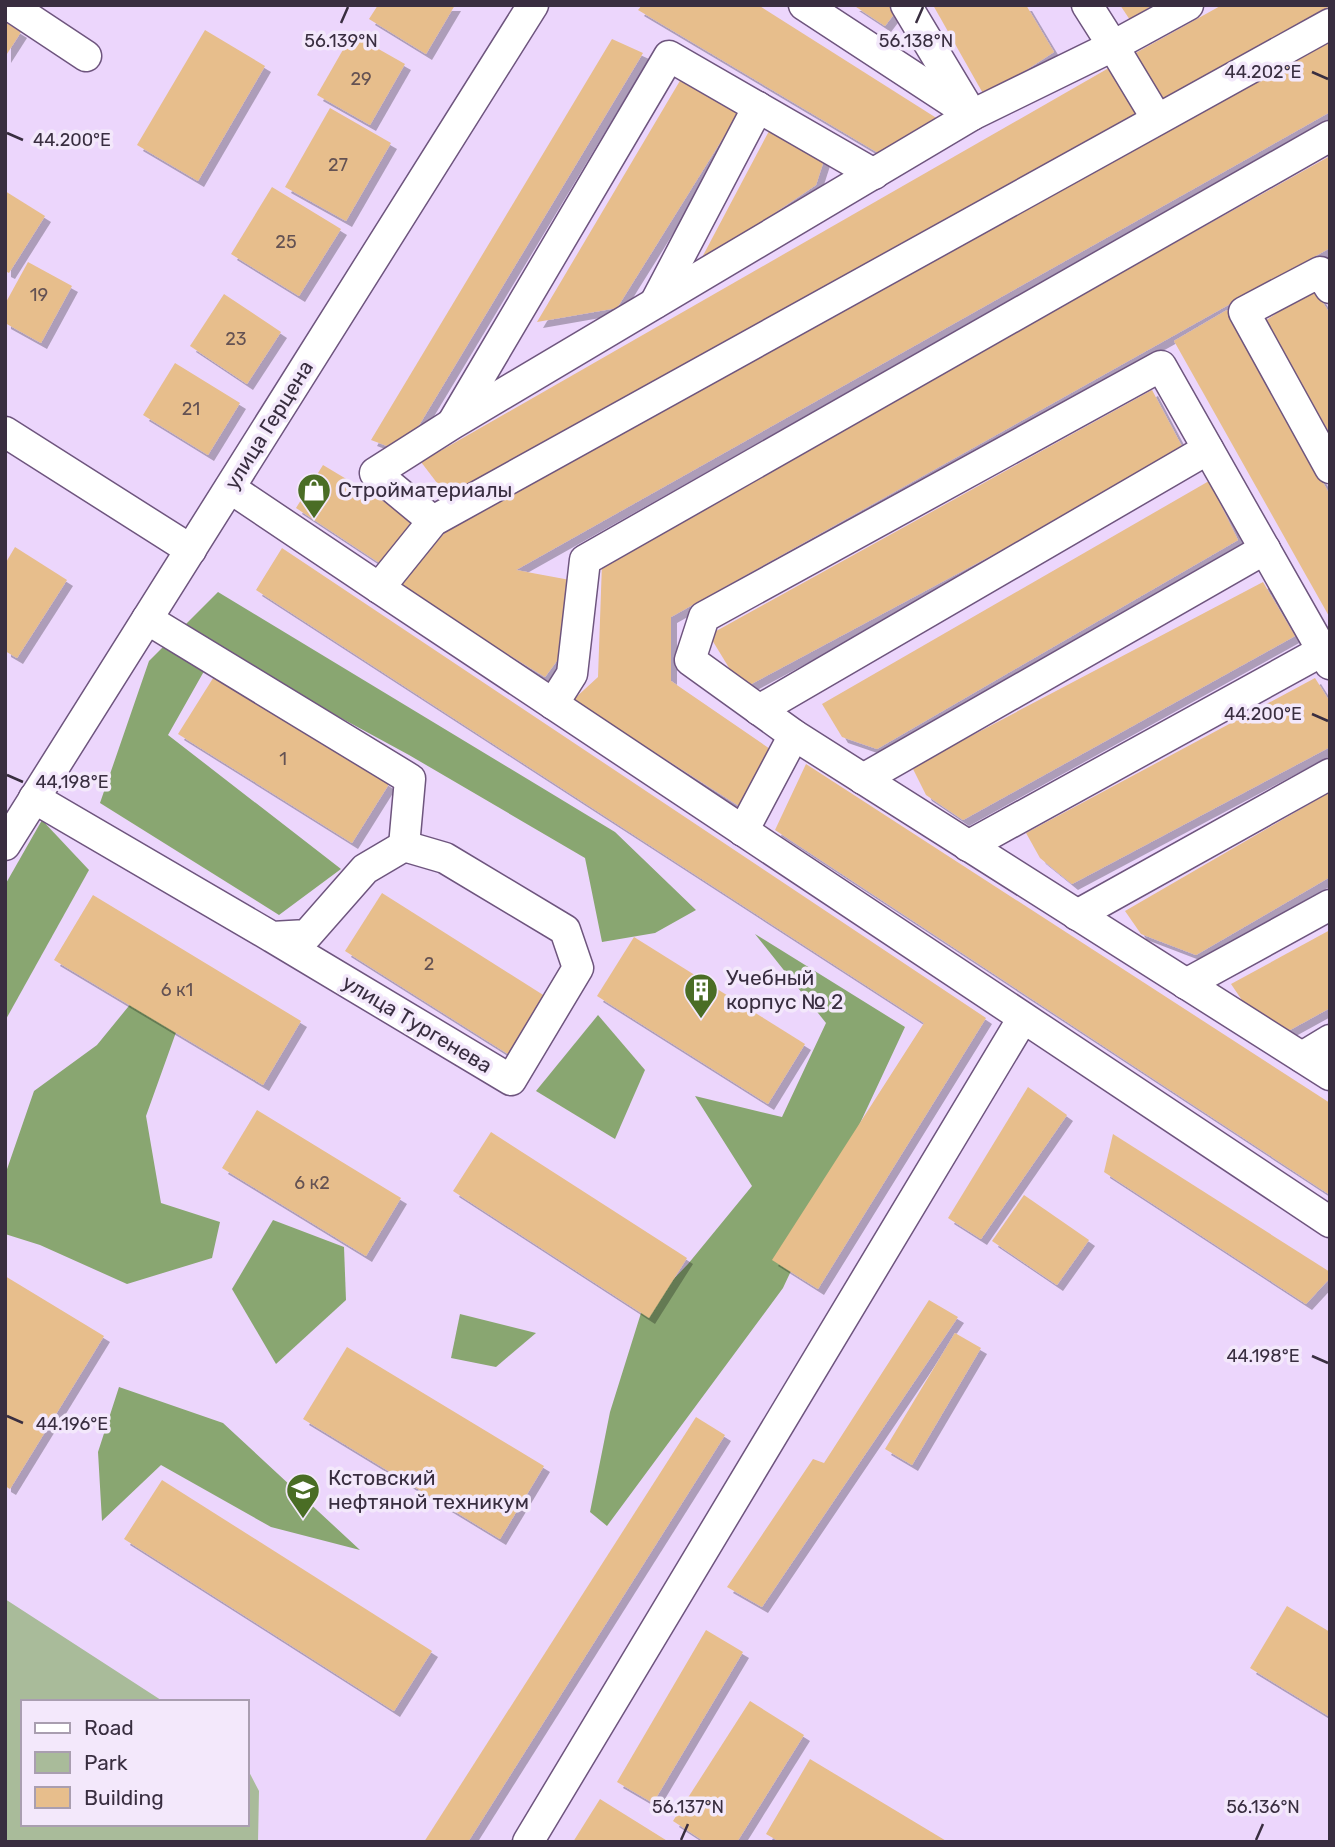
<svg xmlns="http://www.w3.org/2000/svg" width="1335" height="1847" font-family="Rubik,sans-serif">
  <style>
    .green { fill: #a9bb9a }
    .forest { fill: #89a671 }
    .building { fill: #e7be8c; filter: url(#shadow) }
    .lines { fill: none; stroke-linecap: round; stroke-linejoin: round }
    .minor-casing { stroke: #6e557e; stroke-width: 33 }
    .minor { stroke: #fff; stroke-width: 30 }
    .ticks { fill: none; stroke: #392e40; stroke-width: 2.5 }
    .labels { text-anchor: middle; stroke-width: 7; stroke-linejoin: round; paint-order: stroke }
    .number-label { font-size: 18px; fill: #645253 }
    .street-label { font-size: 21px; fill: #392e40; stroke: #f3e8fb }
    .poi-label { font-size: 21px; fill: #392e40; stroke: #f3e8fb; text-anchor: start }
    .ticks-label { font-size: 18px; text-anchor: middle; fill: #392e40; stroke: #f3e8fb; stroke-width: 7; stroke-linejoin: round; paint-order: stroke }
  </style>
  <defs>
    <filter id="shadow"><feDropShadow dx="6" dy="6" stdDeviation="0" flood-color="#0004"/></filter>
  </defs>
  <rect width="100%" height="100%" fill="#ecd6fc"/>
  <polygon class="green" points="5,1599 164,1702 23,1702 23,1824 247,1824 247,1768 259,1791 258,1842 5,1841"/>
  <g class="forest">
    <polygon points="218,592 615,832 696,910 655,933 602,942 585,858 409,755 216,650 168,735 341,869 279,915 100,803 149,661"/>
    <polygon points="42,820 89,870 5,1021 5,885"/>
    <polygon points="755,934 905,1027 783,1288 607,1526 590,1512 610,1412 641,1313 688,1264 752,1186 695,1096 782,1117 826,1023"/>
    <polygon points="168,958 198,971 146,1116 161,1203 220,1222 212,1258 127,1284 40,1245 5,1234 5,1175 34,1091 97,1045"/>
    <polygon points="598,1015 645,1070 615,1139 536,1091"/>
    <polygon points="273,1220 344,1247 346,1300 276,1364 232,1289"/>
    <polygon points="460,1314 536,1333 496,1367 451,1358"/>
    <polygon points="119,1387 223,1423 360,1550 271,1527 161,1465 102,1521 98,1452"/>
  </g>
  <g class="building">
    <polygon points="378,5 455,5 426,54 369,19"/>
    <polygon points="642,5 758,5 938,119 885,157 638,10"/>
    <polygon points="853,5 901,5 885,26"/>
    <polygon points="933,5 1026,5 1054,52 985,97"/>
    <polygon points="1120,5 1153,5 1130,20"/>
    <polygon points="1222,5 1330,6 1164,102 1132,55"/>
    <polygon points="5,22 21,32 5,57"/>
    <polygon points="205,30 265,66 198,181 137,145"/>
    <polygon points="352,34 405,64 370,125 317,95"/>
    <polygon points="612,39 643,53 403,452 371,440"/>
    <polygon points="1330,41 1330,112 516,570 570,580 562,654 545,677 397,586 448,529"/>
    <polygon points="1114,65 1142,111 447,496 421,462"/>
    <polygon points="681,79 738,114 617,308 537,322"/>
    <polygon points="330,108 391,143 346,221 285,187"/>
    <polygon points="769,131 825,157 816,185 698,265"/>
    <polygon points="1330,156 1330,248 671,617 671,681 773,751 739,806 573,700 598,677 602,563"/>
    <polygon points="272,187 341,229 299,296 231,254"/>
    <polygon points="5,191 45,216 9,273 5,271"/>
    <polygon points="28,262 72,286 41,343 5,323 5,304"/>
    <polygon points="1314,288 1330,314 1330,434 1265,321"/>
    <polygon points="224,294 281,332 247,384 190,346"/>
    <polygon points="1227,310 1330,495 1330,618 1174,341"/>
    <polygon points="175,363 240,403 208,455 143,415"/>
    <polygon points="1152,390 1185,452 742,689 709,635"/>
    <polygon points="323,465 413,519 384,566 296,508"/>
    <polygon points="1209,481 1238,540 877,749 842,737 822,704"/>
    <polygon points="15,547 67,580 17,658 5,651 5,564"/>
    <polygon points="282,548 986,1018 818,1289 772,1260 924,1023 256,590"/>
    <polygon points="1263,582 1295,636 963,820 926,795 912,767"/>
    <polygon points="215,675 389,784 352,843 178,734"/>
    <polygon points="1315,678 1330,702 1330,747 1072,884 1040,858 1026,833"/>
    <polygon points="806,764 1330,1103 1330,1195 775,830"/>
    <polygon points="1330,792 1330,877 1196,955 1141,934 1125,911"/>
    <polygon points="382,893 548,998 511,1056 345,951"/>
    <polygon points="93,895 301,1021 263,1085 54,960"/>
    <polygon points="1330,930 1330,1008 1290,1030 1250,1012 1231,984"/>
    <polygon points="634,937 805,1044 768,1104 597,996"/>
    <polygon points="1028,1087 1067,1115 981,1239 948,1218"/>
    <polygon points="257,1110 401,1198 366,1256 222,1168"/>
    <polygon points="491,1132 687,1258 649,1318 453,1191"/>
    <polygon points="1113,1134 1330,1272 1330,1278 1306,1304 1104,1172"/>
    <polygon points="1024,1195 1089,1240 1057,1285 992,1241"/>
    <polygon points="5,1276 104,1336 10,1489 5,1486"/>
    <polygon points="929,1300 958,1317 762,1607 727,1587 813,1459 824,1463"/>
    <polygon points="955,1333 981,1348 912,1465 885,1449"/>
    <polygon points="347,1347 544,1466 500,1539 303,1419"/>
    <polygon points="696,1417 725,1435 468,1842 424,1842"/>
    <polygon points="162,1480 432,1651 394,1711 124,1539"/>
    <polygon points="1287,1606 1330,1632 1330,1717 1250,1668"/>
    <polygon points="706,1630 743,1652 653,1803 617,1782"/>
    <polygon points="750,1701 804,1735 737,1842 705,1842 673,1821"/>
    <polygon points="810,1759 948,1842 780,1842 766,1834"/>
    <polygon points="600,1799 669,1842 573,1842"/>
  </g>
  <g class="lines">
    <g class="minor-casing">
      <g id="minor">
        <polyline points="9,5 86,56"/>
        <polyline points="906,5 972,115 1113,46 1087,5"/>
        <polyline points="1330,24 433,521 379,588 1330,1222"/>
        <polyline points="1157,119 1113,46 1188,5"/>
        <polyline points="1330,288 1320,272 1244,312 1330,468"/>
        <polyline points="655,303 758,107"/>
        <polyline points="453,422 669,56 874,174"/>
        <polyline points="5,432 191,550"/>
        <polyline points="230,488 379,588"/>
        <polyline points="433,521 375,473 452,424 972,115 804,5"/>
        <polyline points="147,619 410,779 404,846"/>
        <polyline points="1330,664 1161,366 704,617 690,660 794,735 1330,1075"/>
        <polyline points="553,704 572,674 585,560 1330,136"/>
        <polyline points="759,710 1208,449"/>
        <polyline points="863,779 1265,549"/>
        <polyline points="34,798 272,937 307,935 365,869 404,846 445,858 565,930 578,968 511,1080 272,937"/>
        <polyline points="743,831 794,735"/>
        <polyline points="5,845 533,5"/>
        <polyline points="968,846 1322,651"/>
        <polyline points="1077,915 1330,774"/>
        <polyline points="1186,984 1330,905"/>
        <polyline points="1302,1057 1330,1040"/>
        <polyline points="528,1842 1023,1018"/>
      </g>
    </g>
    <use href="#minor" class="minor"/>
  </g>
  <path class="ticks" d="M341 23 348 7M916 23 923 7M1312 72 1328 79M7 133 23 140M1312 714 1328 721M7 775 23 782M1312 1356 1328 1363M7 1416 23 1423M681 1840 688 1824M1256 1840 1263 1824"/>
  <defs>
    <g id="shop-pin" transform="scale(1.75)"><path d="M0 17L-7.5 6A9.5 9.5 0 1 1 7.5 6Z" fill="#4a6d25" stroke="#f3e8fb"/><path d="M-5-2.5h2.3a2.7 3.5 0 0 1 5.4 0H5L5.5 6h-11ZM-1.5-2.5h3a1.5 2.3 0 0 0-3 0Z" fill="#fff"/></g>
    <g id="building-pin" transform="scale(1.75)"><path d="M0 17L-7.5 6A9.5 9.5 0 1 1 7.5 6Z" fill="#4a6d25" stroke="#f3e8fb"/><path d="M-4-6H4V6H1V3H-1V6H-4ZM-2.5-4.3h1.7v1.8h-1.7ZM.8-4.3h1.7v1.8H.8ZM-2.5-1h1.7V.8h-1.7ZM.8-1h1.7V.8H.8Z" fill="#fff"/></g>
    <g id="university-pin" transform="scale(1.75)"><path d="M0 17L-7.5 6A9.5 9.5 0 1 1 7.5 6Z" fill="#4a6d25" stroke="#f3e8fb"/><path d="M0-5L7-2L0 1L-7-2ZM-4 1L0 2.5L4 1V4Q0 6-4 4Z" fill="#fff"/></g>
  </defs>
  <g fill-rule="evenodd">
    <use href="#shop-pin" x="314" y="490"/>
    <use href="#building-pin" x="701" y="990"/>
    <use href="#university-pin" x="303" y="1490"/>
  </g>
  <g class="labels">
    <g class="number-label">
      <text x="361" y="85">29</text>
      <text x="338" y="171">27</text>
      <text x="286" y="248">25</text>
      <text x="39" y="301">19</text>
      <text x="236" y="345">23</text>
      <text x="191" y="415">21</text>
      <text x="283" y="765">1</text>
      <text x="429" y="970">2</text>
      <text x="177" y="996">6 к1</text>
      <text x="312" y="1189">6 к2</text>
    </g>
    <g class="street-label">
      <text transform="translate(269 425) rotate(-58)" y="7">улица Герцена</text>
      <text transform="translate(417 1024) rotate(31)" y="7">улица Тургенева</text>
    </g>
    <g class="poi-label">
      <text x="338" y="497">Стройматериалы</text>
      <text x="726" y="985">Учебный<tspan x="726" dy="24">корпус № 2</tspan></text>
      <text x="328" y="1485">Кстовский<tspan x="328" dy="24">нефтяной техникум</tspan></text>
    </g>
  </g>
  <g class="ticks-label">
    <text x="341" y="47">56.139°N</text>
    <text x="916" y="47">56.138°N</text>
    <text x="1263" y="78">44.202°E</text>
    <text x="72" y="146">44.200°E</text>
    <text x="1263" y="720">44.200°E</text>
    <text x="72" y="788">44.198°E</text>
    <text x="1263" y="1362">44.198°E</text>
    <text x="72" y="1430">44.196°E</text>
    <text x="688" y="1813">56.137°N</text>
    <text x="1263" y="1813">56.136°N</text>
  </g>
  <rect width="1335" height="1847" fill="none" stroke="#392e40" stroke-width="14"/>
  <rect x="21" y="1700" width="228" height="126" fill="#f3e8fb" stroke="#a99eb0" stroke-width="2"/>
  <rect x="35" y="1723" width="35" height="10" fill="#ffffff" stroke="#a99eb0" stroke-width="2"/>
  <text x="84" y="1735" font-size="21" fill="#392e40">Road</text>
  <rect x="35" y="1752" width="35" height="21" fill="#a9bb9a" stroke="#a99eb0" stroke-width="2"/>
  <text x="84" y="1770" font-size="21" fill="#392e40">Park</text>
  <rect x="35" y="1787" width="35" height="21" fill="#e7be8c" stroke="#a99eb0" stroke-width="2"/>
  <text x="84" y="1805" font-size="21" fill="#392e40">Building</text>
</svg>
